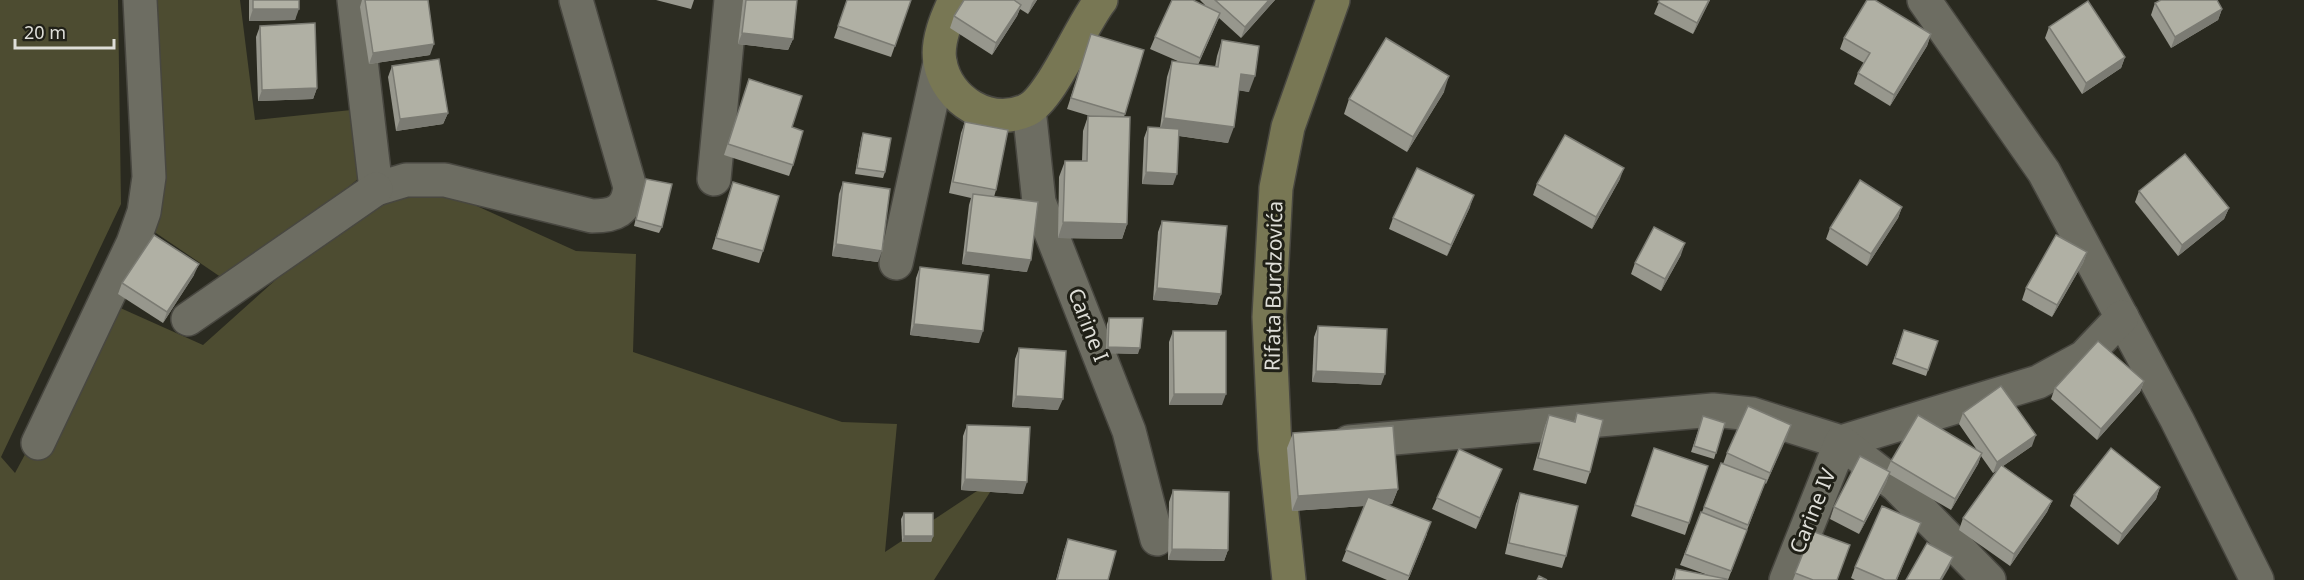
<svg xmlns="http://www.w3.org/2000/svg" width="2304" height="580" font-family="'Noto Sans',sans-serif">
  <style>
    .green { fill: #4d4c31 }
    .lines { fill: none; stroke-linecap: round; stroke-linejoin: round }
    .street-casing { stroke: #484740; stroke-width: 36 }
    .secondary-casing { stroke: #484740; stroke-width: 36 }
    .street { stroke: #6d6d62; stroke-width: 33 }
    .secondary { stroke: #787754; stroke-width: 33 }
    .wall { fill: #97978d }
    .shaded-wall { fill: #7b7b73 }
    .building { fill: #b0b0a4; stroke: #7b7b73; stroke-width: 1.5 }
    .labels { text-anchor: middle; stroke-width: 6; stroke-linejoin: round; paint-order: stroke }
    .street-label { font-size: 21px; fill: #deded8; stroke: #202017 }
  </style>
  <rect width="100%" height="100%" fill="#2a2a20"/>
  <g class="green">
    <polygon points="0,0 118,0 121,204 1,457 15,473 107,302 203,345 376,190 448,193 576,251 636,254 633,352 842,422 897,424 885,552 1001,475 934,580 0,580"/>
    <polygon points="149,0 240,0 255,120 361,109 370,169 231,284 153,231"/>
  </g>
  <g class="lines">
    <g class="street-casing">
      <g id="street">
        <path d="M354 0 376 189 406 180H445L592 216C615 216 627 211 630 187L576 0"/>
        <polyline points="1924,0 2044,172 2177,420 2257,580"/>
        <polyline points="1029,109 1039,202 1129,431 1157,539"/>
        <polyline points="714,179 731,0"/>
        <polyline points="896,263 940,62"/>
        <polyline points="188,319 376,189"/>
        <polyline points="1349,442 1713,410 1752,414 1841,442 2038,382 2084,357 2122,317"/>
        <polyline points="38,443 133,243 144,212 149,177 140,0"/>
        <polyline points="1786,580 1841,442 1896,485 1989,580"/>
      </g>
    </g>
    <g class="secondary-casing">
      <g id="secondary">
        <path d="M955 0C947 17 936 42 940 62 947 101 990 127 1027 110 1051 99 1081 25 1101 0"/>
        <polyline points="1289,580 1275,449 1269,317 1276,188 1288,127 1333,0"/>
      </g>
    </g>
    <use href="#street" class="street"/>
    <use href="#secondary" class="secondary"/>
  </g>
  <g class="wall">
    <polygon points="249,0 299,0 295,20 249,21"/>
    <polygon points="362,0 428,0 430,55 369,64 360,7"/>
    <polygon points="656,0 694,0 691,9"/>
    <polygon points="743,0 797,0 793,39 788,50 738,44"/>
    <polygon points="847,0 911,0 891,57 834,38"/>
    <polygon points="964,0 1037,0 1028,14 1020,9 1017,16 992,55 950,28 954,16"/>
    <polygon points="1200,0 1275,0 1241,38 1219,18 1198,65 1215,67 1217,56 1222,40 1249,92 1239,90 1228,143 1179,136 1173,185 1142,184 1144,138 1148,127 1160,128 1167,77 1172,61 1180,62 1150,49 1155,37 1205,5"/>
    <polygon points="1660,0 1710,0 1693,34 1654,14"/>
    <polygon points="2155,3 2222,9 2218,20 2171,48 2151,15"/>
    <polygon points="260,26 317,88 313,99 258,101 256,37"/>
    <polygon points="2049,27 2125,57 2121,68 2082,94 2045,38"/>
    <polygon points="1091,34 1144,50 1124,117 1127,224 1122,239 1058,238 1059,177 1065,161 1082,161 1083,131 1088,116 1090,116 1067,109"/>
    <polygon points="1931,34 1927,46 1890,106 1854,84 1858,73 1864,63 1840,49 1844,38"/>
    <polygon points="392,66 448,113 443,124 396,131 388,77"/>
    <polygon points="749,79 792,127 793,165 789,176 724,155"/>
    <polygon points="1444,92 1407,152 1344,114 1349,99"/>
    <polygon points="965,122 996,190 994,197 1027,272 962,264 969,205 971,198 949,193 961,133"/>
    <polygon points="863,133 885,172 883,178 855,174 861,139"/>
    <polygon points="646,179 662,227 659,233 634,226"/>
    <polygon points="1620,179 1592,229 1533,195 1537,184"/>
    <polygon points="733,182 763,251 759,263 712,249"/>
    <polygon points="843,182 878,262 832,256 839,194"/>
    <polygon points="2139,191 2229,208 2224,219 2178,256 2135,202"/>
    <polygon points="1470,207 1447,256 1389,229 1393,218"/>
    <polygon points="1902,207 1898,218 1867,266 1826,239 1830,228"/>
    <polygon points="1162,221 1221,294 1217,305 1153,300 1158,232"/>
    <polygon points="2087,252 2083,263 2052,317 2022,300 2026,288"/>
    <polygon points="1681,255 1661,291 1631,274 1635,263"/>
    <polygon points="920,267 979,343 910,335 916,278"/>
    <polygon points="194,275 163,323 118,294 122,283"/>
    <polygon points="1109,318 1138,354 1106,353 1107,324"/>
    <polygon points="1318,326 1381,385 1312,382 1314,337"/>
    <polygon points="1904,330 1938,341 1926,376 1892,364"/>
    <polygon points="1173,331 1222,405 1169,405 1169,342"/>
    <polygon points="1019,348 1058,410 1012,407 1015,359"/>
    <polygon points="2144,381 2140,392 2097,440 2051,399 2055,388"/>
    <polygon points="1577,413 1590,472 1586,484 1533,470 1545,426 1549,415 1574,422"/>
    <polygon points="1963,413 2032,446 2003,466 2052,501 2047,512 2010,566 1959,530 1963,518 1997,470 1993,473 1981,456 1978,464 1951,510 1889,474 1886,483 1859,534 1830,519 1834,507 1887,470 1891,461 1977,450 1959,424"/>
    <polygon points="1703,416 1725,423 1714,459 1691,452"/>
    <polygon points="967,425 1023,494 961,490 963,436"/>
    <polygon points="1791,425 1766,484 1765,483 1728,580 1672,580 1676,569 1708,575 1680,565 1701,512 1702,512 1721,463 1723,464 1727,453"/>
    <polygon points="1293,433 1398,489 1392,504 1387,505 1427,534 1408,580 1387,580 1342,561 1364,506 1292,511 1287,448"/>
    <polygon points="1654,448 1708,466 1685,535 1631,516"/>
    <polygon points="1502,469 1476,529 1432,509 1437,498"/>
    <polygon points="2160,487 2156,499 2118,545 2070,506 2074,495"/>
    <polygon points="1173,490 1228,550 1224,561 1168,560 1169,502"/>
    <polygon points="1520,493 1566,556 1562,568 1505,554 1516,504"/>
    <polygon points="904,513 933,536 931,542 902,542 901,519"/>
    <polygon points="1812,531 1837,580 1793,580"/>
    <polygon points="1916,534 1897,580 1855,580 1851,578 1855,567"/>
    <polygon points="1068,539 1108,580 1056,580 1064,550"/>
  </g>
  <g class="shaded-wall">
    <polygon points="1034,0 1037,0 1028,14 1032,3"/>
    <polygon points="1269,0 1275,0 1241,38 1245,27"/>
    <polygon points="1709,0 1710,0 1693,34 1697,23"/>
    <polygon points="1021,5 1017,16 992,55 996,43"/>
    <polygon points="253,9 299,9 295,20 249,21"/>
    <polygon points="2222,9 2218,20 2171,48 2175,37"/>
    <polygon points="1220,13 1216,24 1195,69 1200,58"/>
    <polygon points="742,33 793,39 788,50 738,44"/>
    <polygon points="1931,34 1927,46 1890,106 1894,95"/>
    <polygon points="434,44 430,55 369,64 373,53"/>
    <polygon points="2125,57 2121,68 2082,94 2086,83"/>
    <polygon points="1241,74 1255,76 1249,92 1236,90"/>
    <polygon points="1449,76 1444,92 1407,152 1413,137"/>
    <polygon points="317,88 313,99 258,101 262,90"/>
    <polygon points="448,113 443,124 396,131 400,119"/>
    <polygon points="1164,118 1234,127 1228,143 1159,133"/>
    <polygon points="1624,168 1620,179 1592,229 1596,217"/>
    <polygon points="1146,172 1177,174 1173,185 1142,184"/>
    <polygon points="1474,195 1470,207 1447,256 1451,245"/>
    <polygon points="1902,207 1898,218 1867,266 1871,254"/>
    <polygon points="2229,208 2224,219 2178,256 2182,245"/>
    <polygon points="1063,222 1127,224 1122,239 1058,238"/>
    <polygon points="1685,243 1681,255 1661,291 1665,279"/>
    <polygon points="836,244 882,251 878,262 832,256"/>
    <polygon points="966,252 1031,260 1027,272 962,264"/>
    <polygon points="2087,252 2083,263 2052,317 2057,305"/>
    <polygon points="199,264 194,275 163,323 167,312"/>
    <polygon points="1157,288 1221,294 1217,305 1153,300"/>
    <polygon points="914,324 983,331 979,343 910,335"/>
    <polygon points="1108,347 1140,348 1138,354 1106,353"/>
    <polygon points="1316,371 1385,374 1381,385 1312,382"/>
    <polygon points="2144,381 2140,392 2097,440 2101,429"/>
    <polygon points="1174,394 1226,394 1222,405 1169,405"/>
    <polygon points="1016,396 1063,399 1058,410 1012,407"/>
    <polygon points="1791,425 1787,437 1766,484 1770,473"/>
    <polygon points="2036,435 2032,446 1993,473 1997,462"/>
    <polygon points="1982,453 1978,464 1951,510 1955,499"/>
    <polygon points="1502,469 1498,480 1476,529 1480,518"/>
    <polygon points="1890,472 1886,483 1859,534 1864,522"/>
    <polygon points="965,479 1027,482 1023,494 961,490"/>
    <polygon points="2160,487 2156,499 2118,545 2122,534"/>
    <polygon points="1398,489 1392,504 1292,511 1298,496"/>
    <polygon points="2052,501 2047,512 2010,566 2014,554"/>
    <polygon points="904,536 933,536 931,542 902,542"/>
    <polygon points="1172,549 1228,550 1224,561 1168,560"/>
    <polygon points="1953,557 1949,568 1942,580 1940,580"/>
  </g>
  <g class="building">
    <rect x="253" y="0" width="46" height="9"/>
    <polygon points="365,0 428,0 434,44 373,53"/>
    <polygon points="746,0 797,0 793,39 742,33"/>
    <polygon points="847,0 911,0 895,46 838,26"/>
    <polygon points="964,0 1014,0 1021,5 996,43 954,16"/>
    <polygon points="1172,0 1193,0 1220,13 1200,58 1155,37"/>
    <polygon points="1215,0 1269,0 1245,27"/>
    <polygon points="1660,0 1709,0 1697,23 1658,2"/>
    <polygon points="1867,0 1875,0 1931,34 1894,95 1858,73 1870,53 1844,38"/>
    <polygon points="2161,0 2217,0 2222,9 2175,37 2155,3"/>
    <polygon points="2088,1 2125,57 2086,83 2049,27"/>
    <polygon points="315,23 317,88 262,90 260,26"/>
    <polygon points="1091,34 1144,50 1125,114 1071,98"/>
    <polygon points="1386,38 1449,76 1413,137 1349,99"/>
    <polygon points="1222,40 1259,46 1255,76 1241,74 1234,127 1164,118 1172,61 1218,67"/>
    <polygon points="439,59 448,113 400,119 392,66"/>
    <polygon points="749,79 802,96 792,127 803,131 793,165 728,144"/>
    <polygon points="1088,116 1130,117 1127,224 1063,222 1065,161 1087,161"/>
    <polygon points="965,122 1008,130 996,190 953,182"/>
    <polygon points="1148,127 1179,129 1177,174 1146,172"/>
    <polygon points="863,133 891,138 885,172 857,168"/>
    <polygon points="1565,135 1624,168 1596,217 1537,184"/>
    <polygon points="2185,154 2229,208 2182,245 2139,191"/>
    <polygon points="1417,168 1474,195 1451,245 1393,218"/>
    <polygon points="646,179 672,184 662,227 636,220"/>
    <polygon points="1860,180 1902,207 1871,254 1830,228"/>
    <polygon points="733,182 779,196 763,251 716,238"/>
    <polygon points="843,182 890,189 882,251 836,244"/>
    <polygon points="973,194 1038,202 1031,260 966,252"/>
    <polygon points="1162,221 1227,226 1221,294 1157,288"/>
    <polygon points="1654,227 1685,243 1665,279 1635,263"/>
    <polygon points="154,235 199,264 167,312 122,283"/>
    <polygon points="2056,235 2087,252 2057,305 2026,288"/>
    <polygon points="920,267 989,275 983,331 914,324"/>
    <polygon points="1109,318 1143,318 1140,348 1108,347"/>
    <polygon points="1318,326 1387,329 1385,374 1316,371"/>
    <polygon points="1904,330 1938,341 1928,370 1895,358"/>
    <polygon points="1173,331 1226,331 1226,394 1174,394"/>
    <polygon points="2098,341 2144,381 2101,429 2055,388"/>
    <polygon points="1019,348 1066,351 1063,399 1016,396"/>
    <polygon points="2001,386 2036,435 1997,462 1963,413"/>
    <polygon points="1748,406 1791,425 1770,473 1727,453"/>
    <polygon points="1577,413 1603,420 1590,472 1538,458 1549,415 1575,422"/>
    <polygon points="1918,415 1982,453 1955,499 1891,461"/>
    <polygon points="1703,416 1725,423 1716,453 1694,446"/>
    <polygon points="967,425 1030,427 1027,482 965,479"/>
    <polygon points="1393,426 1398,489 1298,496 1293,433"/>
    <polygon points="1654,448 1708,466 1689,523 1635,505"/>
    <polygon points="2111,448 2160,487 2122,534 2074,495"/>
    <polygon points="1459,449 1502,469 1480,518 1437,498"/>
    <polygon points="1860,456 1890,472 1864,522 1834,507"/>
    <polygon points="1721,463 1766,480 1748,525 1704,507"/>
    <polygon points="2001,465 2052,501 2014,554 1963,518"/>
    <polygon points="1173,490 1229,492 1228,550 1172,549"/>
    <polygon points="1520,493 1578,506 1566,556 1509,543"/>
    <polygon points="1368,497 1431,522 1409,576 1346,550"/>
    <polygon points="1882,506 1921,523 1896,580 1885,580 1855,567"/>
    <polygon points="1701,512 1747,530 1731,571 1685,554"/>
    <rect x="904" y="513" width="29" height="23"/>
    <polygon points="1812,531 1850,545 1837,580 1813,580 1795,573"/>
    <polygon points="1068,539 1116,551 1108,580 1057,580"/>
    <polygon points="1927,543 1953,557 1940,580 1906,580"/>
    <polygon points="1676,569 1727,579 1727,580 1674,580"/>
    <polygon points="1539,576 1547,580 1537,580"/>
  </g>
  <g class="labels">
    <g class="street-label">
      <text transform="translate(1274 286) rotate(-89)" y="7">Rifata Burdzovića</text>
      <text transform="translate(1088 325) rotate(69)" y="7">Carine I</text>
      <text transform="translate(1813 511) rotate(-68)" y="7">Carine IV</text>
    </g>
  </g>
  <path d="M15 39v9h99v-9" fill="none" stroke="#deded8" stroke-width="3"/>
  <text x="24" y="39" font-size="18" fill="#deded8" stroke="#202017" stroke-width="4.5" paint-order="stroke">20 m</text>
</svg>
